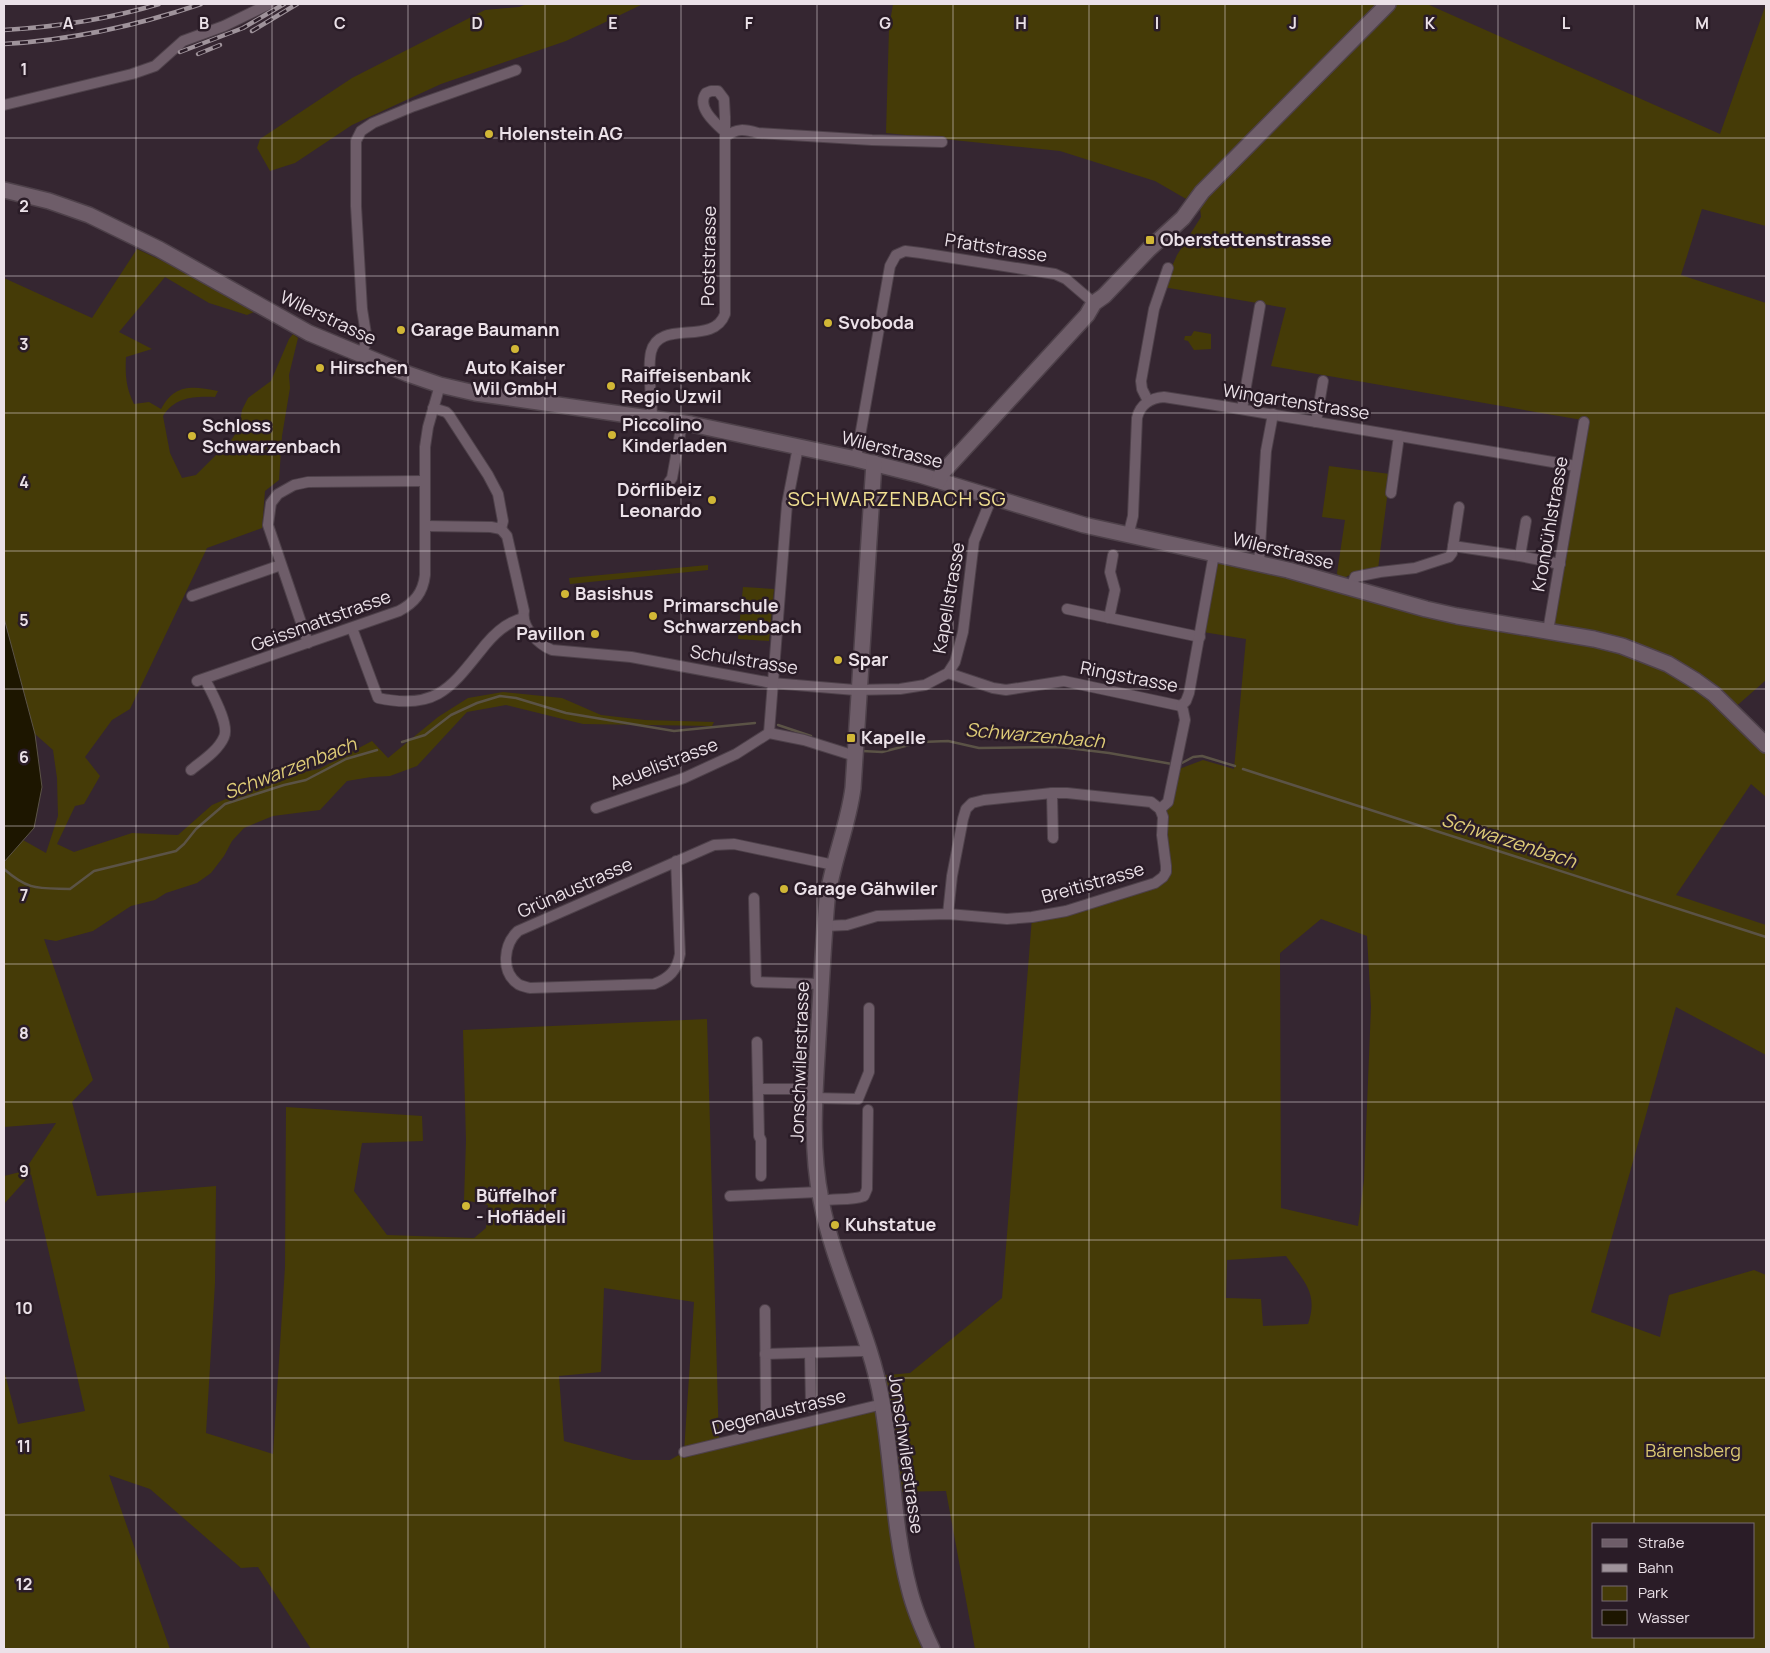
<svg xmlns="http://www.w3.org/2000/svg" width="1770" height="1653" font-family="Manrope,sans-serif">
  <style>
    .green { fill: #453b07; fill-rule: evenodd }
    .water { fill: #1d1600; stroke: #5b5346 }
    .lines { fill: none; stroke-linecap: round; stroke-linejoin: round }
    .stream { stroke: #5b5346; stroke-width: 2.5 }
    .street-casing { stroke: #4e414a; stroke-width: 12 }
    .secondary-casing { stroke: #4e414a; stroke-width: 18 }
    .street { stroke: #6e5d69; stroke-width: 10 }
    .secondary { stroke: #6e5d69; stroke-width: 15 }
    .rail-casing { stroke: #9f939b; stroke-width: 4.5 }
    .rail { stroke: #2a1c27; stroke-width: 2.5; stroke-dasharray: 8; stroke-linecap: butt }
    .grid { fill: none; stroke: #ebe1e8; stroke-width: 1; stroke-opacity: 0.55 }
    .poi-dot { fill: #d1b736; stroke: #2a1c27; stroke-width: 2 }
    .labels { text-anchor: middle; stroke-width: 5; stroke-linejoin: round; paint-order: stroke }
    .poi-label { font-size: 18px; font-weight: bold; fill: #ebe1e8; stroke: #2a1c27; text-anchor: start }
    .street-label { font-size: 18px; fill: #ebe1e8; stroke: #2a1c27 }
    .park-label { font-size: 18px; fill: #dbc872; stroke: #2a1c27 }
    .water-label { font-size: 19px; font-style: italic; fill: #dfcc77; stroke: #2a1c27 }
    .quarter-label { font-size: 20px; letter-spacing: 1px; fill: #f2e192; stroke: #2a1c27 }
    .grid-label { font-size: 16px; text-anchor: middle; font-weight: bold; fill: #ebe1e8; stroke: #2a1c27; stroke-width: 5; stroke-linejoin: round; paint-order: stroke }
  </style>
  <rect width="100%" height="100%" fill="#352631"/>
  <g class="green">
    <polygon points="527,4 643,4 566,41 441,84 352,125 295,163 270,171 257,148 260,139 352,78 485,10 519,7"/>
    <path d="M893 4H1427L1720 134 1766 4V226L1702 209 1681 275 1766 303V680L1732 710 1766 746V797L1751 784 1676 895 1766 925V1055L1676 1007 1591 1312 1660 1337 1669 1295 1754 1270 1766 1275V1649H975L946 1491 886 1492C892 1547 901 1599 923 1649H311L258 1567 241 1568 150 1489 109 1475 170 1649H4V1370L18 1424 85 1411 31 1174 4 1204V1176L20 1172 27 1167 56 1123 4 1127V862L23 840 46 853 58 816 57 778 53 750 35 734 4 618V278L92 318 137 249 169 264 254 312 247 315 209 303 165 277 119 332 152 349 126 357C125 375 126 388 134 404L149 402 161 409C175 383 193 386 218 391L215 397C194 396 175 397 163 416L170 453 182 478 196 475 232 439 239 428 242 410 248 398 271 381 289 339 293 334 298 338 289 375 290 388 282 436 279 480 265 491 262 528 207 548 130 709 112 720 85 757 100 776 84 804 75 806 57 844 74 852 132 833 178 835 212 805 277 777 319 769 372 741 388 758 438 717 468 698 503 692 562 698 601 715 645 720 714 722 712 726 583 724 506 705 467 712 417 766 390 776 371 777 347 781 320 810 273 816 244 828 232 841 224 856 211 873 197 883 166 893 155 900 131 906 93 931 56 941 44 939 93 1080 72 1102 97 1196 216 1186 215 1283 206 1433 273 1454 285 1267 286 1107 422 1116 423 1141 362 1143 354 1191 387 1235 474 1238 486 1228 488 1205 464 1200 466 1141 463 1030 707 1019 719 1444 875 1405 877 1376 910 1373 1002 1298 1032 917 1163 877 1167 808 1179 769 1203 760 1234 769 1246 639 1203 632 1216 563 1221 561 1552 637 1588 421 1271 366 1286 308 1163 287 1177 255 1201 217 1200 207 1155 181 1060 151 886 133 889 28ZM1321 919 1367 936 1371 1007 1364 1180 1358 1226 1281 1208 1280 953ZM1286 1256C1303 1281 1319 1292 1308 1324L1263 1326 1261 1299 1226 1298 1227 1260ZM604 1288 694 1302 684 1452 670 1460H633L564 1441 559 1376 601 1372ZM1594 1524H1754V1637H1594Z"/>
    <polygon points="1194,331 1211,334 1211,349 1194,350 1188,341 1184,340 1185,336 1191,336"/>
    <polygon points="1329,466 1390,474 1378,569 1347,576 1346,578 1338,576 1337,573 1345,520 1322,517"/>
    <polygon points="708,565 708,570 570,584 569,578"/>
    <polygon points="743,587 774,589 769,641 738,639"/>
  </g>
  <polygon class="water" points="4,618 35,734 42,787 34,828 4,862"/>
  <g class="lines">
    <g class="stream">
      <polyline points="778,725 811,736"/>
      <polyline points="402,742 425,735 451,715 477,703 500,696 516,698 566,713 674,731 755,723"/>
      <polyline points="862,751 882,752 921,742 948,741 979,748 1060,747 1109,753 1172,764"/>
      <polyline points="1180,764 1193,757 1202,756 1235,766"/>
      <polyline points="1243,769 1766,937"/>
      <path d="M4 869C29 891 38 888 70 889L94 871 176 851 184 844 196 829 225 804 284 785 306 780 346 759 377 750"/>
    </g>
    <g class="street-casing">
      <g id="street">
        <polyline points="4,105 132,74 155,66 183,41 224,26 269,4"/>
        <path d="M725 137C737 128 744 129 758 133L872 140 942 142"/>
        <polyline points="361,355 365,345 366,334 362,309 356,206 356,141 361,131 373,123 414,106 516,70"/>
        <polyline points="1148,401 1142,389 1141,381 1154,309 1168,268"/>
        <polyline points="433,408 446,412 449,415 488,475 498,494 503,521 501,529"/>
        <polyline points="1242,409 1260,306"/>
        <path d="M652 418C652 399 647 369 651 352 659 318 713 347 725 314V117L724 99 718 91H711L706 93C696 107 715 123 725 132"/>
        <polyline points="1316,422 1323,381"/>
        <polyline points="856,459 890,266 896,255 905,251 921,253 1055,274 1066,279 1094,303"/>
        <polyline points="669,482 672,478 682,423"/>
        <polyline points="1391,493 1399,436"/>
        <polyline points="425,526 491,527 501,529"/>
        <path d="M501 529 507 536 524 611C521 627 538 644 552 650L631 657 772 683 855 690 900 689 925 685 948 673 955 662 963 632 974 541 992 497"/>
        <path d="M1128 536 1133 516 1137 418C1140 404 1151 398 1164 397L1222 406 1576 466"/>
        <polyline points="1453,546 1520,556 1560,564"/>
        <polyline points="1520,556 1526,521"/>
        <polyline points="1259,563 1266,451 1273,414"/>
        <polyline points="1351,587 1355,577 1380,572 1415,568 1449,557 1452,553 1459,507"/>
        <polyline points="192,596 281,565"/>
        <polyline points="1067,609 1200,637"/>
        <polyline points="1109,618 1115,590 1110,572 1113,555"/>
        <path d="M352 628 378 698C438 711 452 686 486 644 496 632 507 622 523 618"/>
        <polyline points="1548,631 1584,422"/>
        <polyline points="308,643 268,525 271,503 278,494 294,485 308,482 424,481"/>
        <polyline points="948,673 993,688 1006,690 1064,681 1181,706"/>
        <path d="M197 681 399 611C414 603 423 593 425 575V447L428 427 440 385"/>
        <polyline points="1181,706 1186,701 1189,693 1214,554"/>
        <polyline points="769,733 787,504 798,447"/>
        <path d="M191 770C202 761 218 751 224 737 230 724 211 692 205 679"/>
        <polyline points="1052,793 1053,838"/>
        <polyline points="596,808 684,778 736,754 769,733 804,740 855,756"/>
        <path d="M676 861 680 954C677 971 669 978 654 984L530 988C526 987 521 986 518 984 500 971 504 944 518 931L714 845 734 844 834 865"/>
        <polyline points="754,898 756,982 821,984"/>
        <polyline points="948,914 952,876 963,819 966,809 972,803 984,800 1052,793 1067,793 1151,802 1160,809"/>
        <polyline points="825,926 847,925 877,916 948,914 1007,919 1032,917 1066,911 1155,883 1163,877 1166,872 1166,866 1162,835 1163,817 1160,809 1168,802 1185,720 1183,710 1181,706"/>
        <polyline points="757,1042 759,1136 761,1140 761,1176"/>
        <polyline points="758,1089 815,1089"/>
        <polyline points="814,1098 858,1099 869,1072 869,1008"/>
        <polyline points="730,1196 819,1192"/>
        <path d="M821 1201C835 1198 850 1201 864 1196L867 1189 868 1110"/>
        <polyline points="765,1310 766,1412"/>
        <polyline points="810,1353 811,1407"/>
        <polyline points="765,1354 863,1351 870,1349"/>
        <polyline points="684,1452 883,1404"/>
      </g>
    </g>
    <g class="secondary-casing">
      <g id="secondary">
        <polyline points="4,190 49,201 89,215 159,249 309,333 408,374 440,385 475,393 691,424 856,459 920,475 1084,525 1288,570 1426,609 1457,616 1594,639 1622,646 1668,664 1696,681 1714,694 1766,745"/>
        <path d="M874 463 853 788C848 827 832 862 827 900 823 946 821 993 818 1039 815 1093 810 1146 821 1200 834 1269 870 1332 882 1402 893 1464 893 1527 909 1588 914 1609 923 1630 932 1649"/>
        <polyline points="939,480 942,473 1087,315 1094,303 1104,296 1148,250 1183,218 1202,192 1388,4"/>
      </g>
    </g>
    <use href="#street" class="street"/>
    <use href="#secondary" class="secondary"/>
    <g class="rail-casing">
      <g id="rail">
        <path d="M4 30C56 27 109 19 159 4"/>
        <polyline points="252,31 297,4"/>
        <path d="M4 44C72 40 136 26 201 4"/>
        <polyline points="180,52 243,28 284,4"/>
        <polyline points="198,54 220,45"/>
      </g>
    </g>
    <use href="#rail" class="rail"/>
  </g>
  <path class="grid" d="M136 4V1649M272 4V1649M408 4V1649M545 4V1649M681 4V1649M817 4V1649M953 4V1649M1089 4V1649M1225 4V1649M1362 4V1649M1498 4V1649M1634 4V1524M4 138H1766M4 276H1766M4 413H1766M4 551H1766M4 689H1766M4 826H1766M4 964H1766M4 1102H1766M4 1240H1766M4 1378H1766M4 1515H1766M1634 1637V1649"/>
  <g class="poi-dot">
    <circle cx="489" cy="134" r="5"/>
    <rect x="1145" y="235" width="10" height="10" rx="2.5"/>
    <circle cx="828" cy="323" r="5"/>
    <circle cx="401" cy="330" r="5"/>
    <circle cx="515" cy="349" r="5"/>
    <circle cx="320" cy="368" r="5"/>
    <circle cx="611" cy="386" r="5"/>
    <circle cx="612" cy="435" r="5"/>
    <circle cx="192" cy="436" r="5"/>
    <circle cx="712" cy="500" r="5"/>
    <circle cx="565" cy="594" r="5"/>
    <circle cx="653" cy="616" r="5"/>
    <circle cx="595" cy="634" r="5"/>
    <circle cx="838" cy="660" r="5"/>
    <rect x="846" y="733" width="10" height="10" rx="2.5"/>
    <circle cx="784" cy="889" r="5"/>
    <circle cx="466" cy="1206" r="5"/>
    <circle cx="835" cy="1225" r="5"/>
  </g>
  <g class="labels">
    <g class="poi-label">
      <text x="499" y="140">Holenstein AG</text>
      <text x="1160" y="246">Oberstettenstrasse</text>
      <text x="838" y="329">Svoboda</text>
      <text x="411" y="336">Garage Baumann</text>
      <text x="330" y="374">Hirschen</text>
      <text x="515" y="374" text-anchor="middle">Auto Kaiser<tspan x="515" dy="21">Wil GmbH</tspan></text>
      <text x="621" y="382">Raiffeisenbank<tspan x="621" dy="21">Regio Uzwil</tspan></text>
      <text x="622" y="431">Piccolino<tspan x="622" dy="21">Kinderladen</tspan></text>
      <text x="202" y="432">Schloss<tspan x="202" dy="21">Schwarzenbach</tspan></text>
      <text x="702" y="496" text-anchor="end">Dörflibeiz<tspan x="702" dy="21">Leonardo</tspan></text>
      <text x="575" y="600">Basishus</text>
      <text x="663" y="612">Primarschule<tspan x="663" dy="21">Schwarzenbach</tspan></text>
      <text x="585" y="640" text-anchor="end">Pavillon</text>
      <text x="848" y="666">Spar</text>
      <text x="861" y="744">Kapelle</text>
      <text x="794" y="895">Garage Gähwiler</text>
      <text x="476" y="1202">Büffelhof<tspan x="476" dy="21">- Hoflädeli</tspan></text>
      <text x="845" y="1231">Kuhstatue</text>
    </g>
    <g class="street-label">
      <text transform="translate(996 248) rotate(9)" y="6">Pfattstrasse</text>
      <text transform="translate(709 256) rotate(-89)" y="6">Poststrasse</text>
      <text transform="translate(328 318) rotate(25)" y="6">Wilerstrasse</text>
      <text transform="translate(1296 402) rotate(9)" y="6">Wingartenstrasse</text>
      <text transform="translate(892 450) rotate(14)" y="6">Wilerstrasse</text>
      <text transform="translate(1550 524) rotate(-80)" y="6">Kronbühlstrasse</text>
      <text transform="translate(1283 551) rotate(14)" y="6">Wilerstrasse</text>
      <text transform="translate(949 598) rotate(-80)" y="6">Kapellstrasse</text>
      <text transform="translate(321 621) rotate(-20)" y="6">Geissmattstrasse</text>
      <text transform="translate(744 660) rotate(9)" y="6">Schulstrasse</text>
      <text transform="translate(1129 677) rotate(11)" y="6">Ringstrasse</text>
      <text transform="translate(664 764) rotate(-21)" y="6">Aeuelistrasse</text>
      <text transform="translate(1093 883) rotate(-16)" y="6">Breitistrasse</text>
      <text transform="translate(575 888) rotate(-24)" y="6">Grünaustrasse</text>
      <text transform="translate(800 1062) rotate(-88)" y="6">Jonschwilerstrasse</text>
      <text transform="translate(779 1412) rotate(-14)" y="6">Degenaustrasse</text>
      <text transform="translate(906 1454) rotate(82)" y="6">Jonschwilerstrasse</text>
    </g>
    <g class="park-label">
      <text x="1693" y="1457">Bärensberg</text>
    </g>
    <g class="water-label">
      <text transform="translate(1035 735) rotate(5)" y="7">Schwarzenbach</text>
      <text transform="translate(290 768) rotate(-21)" y="7">Schwarzenbach</text>
      <text transform="translate(1509 840) rotate(18)" y="7">Schwarzenbach</text>
    </g>
    <g class="quarter-label">
      <text x="897" y="506">SCHWARZENBACH SG</text>
    </g>
  </g>
  <g class="grid-label">
    <text x="68" y="29">A</text>
    <text x="204" y="29">B</text>
    <text x="340" y="29">C</text>
    <text x="477" y="29">D</text>
    <text x="613" y="29">E</text>
    <text x="749" y="29">F</text>
    <text x="885" y="29">G</text>
    <text x="1021" y="29">H</text>
    <text x="1157" y="29">I</text>
    <text x="1293" y="29">J</text>
    <text x="1430" y="29">K</text>
    <text x="1566" y="29">L</text>
    <text x="1702" y="29">M</text>
    <text x="24" y="75">1</text>
    <text x="24" y="212">2</text>
    <text x="24" y="350">3</text>
    <text x="24" y="488">4</text>
    <text x="24" y="626">5</text>
    <text x="24" y="763">6</text>
    <text x="24" y="901">7</text>
    <text x="24" y="1039">8</text>
    <text x="24" y="1177">9</text>
    <text x="24" y="1314">10</text>
    <text x="24" y="1452">11</text>
    <text x="24" y="1590">12</text>
  </g>
  <rect width="1770" height="1653" fill="none" stroke="#ebe1e8" stroke-width="10"/>
  <rect x="1592" y="1523" width="162" height="115" fill="#2a1c27" stroke="#776b74"/>
  <rect x="1602" y="1539" width="25" height="8" fill="#6e5d69" stroke="#776b74"/>
  <text x="1638" y="1548" font-size="15" fill="#ebe1e8">Straße</text>
  <rect x="1602" y="1564" width="25" height="8" fill="#9f939b" stroke="#776b74"/>
  <text x="1638" y="1573" font-size="15" fill="#ebe1e8">Bahn</text>
  <rect x="1602" y="1586" width="25" height="15" fill="#453b07" stroke="#776b74"/>
  <text x="1638" y="1598" font-size="15" fill="#ebe1e8">Park</text>
  <rect x="1602" y="1610" width="25" height="15" fill="#1d1600" stroke="#776b74"/>
  <text x="1638" y="1623" font-size="15" fill="#ebe1e8">Wasser</text>
</svg>
